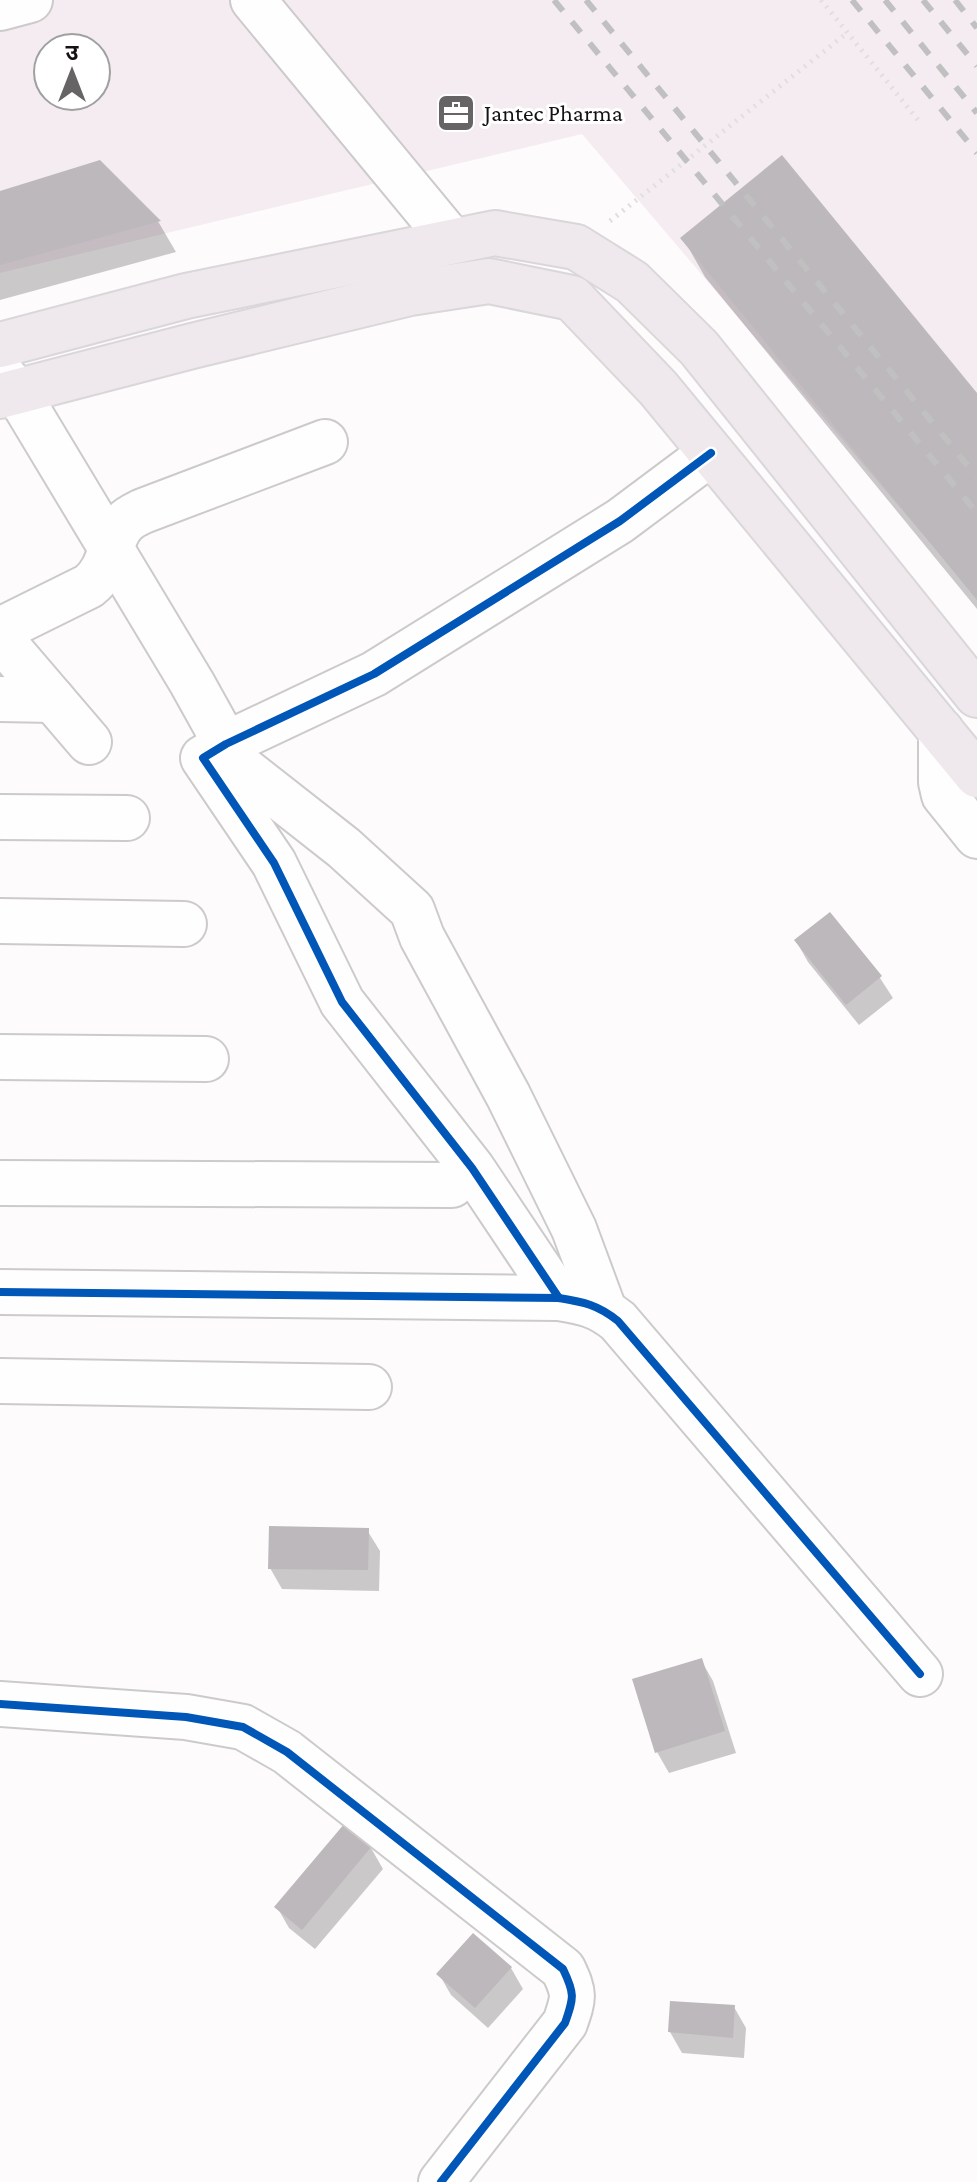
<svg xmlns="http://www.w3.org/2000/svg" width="977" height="2182" font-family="'Crimson Pro','Noto Sans Devanagari',serif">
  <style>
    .built { fill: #f5ecf2; fill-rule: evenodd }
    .shadow { fill: #0003 }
    .building { fill: #bcb8bb }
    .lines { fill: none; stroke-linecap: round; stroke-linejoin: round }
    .minor-casing { stroke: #cdcacc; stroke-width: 48 }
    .major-casing { stroke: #d9d7d9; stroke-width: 48 }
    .path { stroke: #e0dfe0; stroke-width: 5; stroke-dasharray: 2 6; stroke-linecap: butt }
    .minor { stroke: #fffeff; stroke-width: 44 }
    .major { stroke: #efe8ed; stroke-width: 44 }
    .rail { stroke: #c1c0c0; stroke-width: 6; stroke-dasharray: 14 14; stroke-linecap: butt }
    .cycleway-casing { stroke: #fff; stroke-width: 13 }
    .cycleway { stroke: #0057b8; stroke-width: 8 }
    .labels { text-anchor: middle; stroke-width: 6; stroke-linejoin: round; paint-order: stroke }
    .poi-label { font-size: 24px; fill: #151214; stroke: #fff; text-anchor: start }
  </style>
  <rect width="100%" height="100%" fill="#fdfbfc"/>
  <path class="built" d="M0 0H977V598L582 134 0 273ZM48 48H96V96H48Z"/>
  <g class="shadow">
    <polygon points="100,162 159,223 176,252 0,300 0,193"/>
    <polygon points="683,238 977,397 977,609 705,277"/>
    <polygon points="829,914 880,978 893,998 859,1025 808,962 796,941"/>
    <polygon points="367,1530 380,1551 379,1591 282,1589 270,1568"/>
    <polygon points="701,1660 713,1681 736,1753 669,1773 657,1752"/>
    <polygon points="345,1826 371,1848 383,1869 315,1949 289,1928 277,1907"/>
    <polygon points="511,1968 523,1989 488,2028 451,1995 439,1974"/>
    <polygon points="734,2007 746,2028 744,2058 682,2053 670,2032"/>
  </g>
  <g class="building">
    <polygon points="782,155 977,393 977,600 680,238"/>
    <polygon points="100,160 161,221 0,265 0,191"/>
    <polygon points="830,912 882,976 846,1005 794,940"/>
    <polygon points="269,1526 369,1528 368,1570 268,1569"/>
    <polygon points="702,1658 725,1731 655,1753 632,1679"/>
    <polygon points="345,1823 372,1846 302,1930 274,1907"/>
    <polygon points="473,1933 512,1967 475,2008 436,1974"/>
    <polygon points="670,2001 735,2005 733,2038 668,2032"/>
  </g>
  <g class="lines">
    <g class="minor-casing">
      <g id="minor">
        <polyline points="253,0 452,241"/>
        <polyline points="0,8 30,0"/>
        <polyline points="0,372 17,392 192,683 237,764 344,848 412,910 422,937 508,1095 543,1166 574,1229 604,1310"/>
        <path d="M0 630 89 586C113 567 108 538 125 522 130 517 137 514 143 511L325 442"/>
        <polyline points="0,638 89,742"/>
        <polyline points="0,699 53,700"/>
        <polyline points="941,731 941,782 944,795 977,836"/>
        <polyline points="0,817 127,818"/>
        <polyline points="0,921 184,924"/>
        <polyline points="0,1057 206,1059"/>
        <polyline points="0,1183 452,1185"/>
        <path d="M0 1292 559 1298C584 1302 598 1305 618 1321L920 1674"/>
        <polyline points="559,1298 472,1168 342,1002 274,863 203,758 226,744 374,674 620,521 711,453"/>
        <polyline points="0,1381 369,1387"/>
        <path d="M0 1704 186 1717 243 1727 287 1752 563 1969C575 1994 574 1997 565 2023L441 2182"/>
      </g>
    </g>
    <g class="major-casing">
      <g id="major">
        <polyline points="0,345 186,296 495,233 576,247 632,282 699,348 977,695"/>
        <polyline points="0,396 192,346 410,293 489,281 572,298 658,388 977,775"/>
      </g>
    </g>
    <g class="path">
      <polyline points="821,0 918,120"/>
      <polyline points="610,221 847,33"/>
    </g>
    <use href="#minor" class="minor"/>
    <use href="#major" class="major"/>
    <g class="rail">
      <polyline points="554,0 977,513"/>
      <polyline points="586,0 977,477"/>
      <polyline points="852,0 977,153"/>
      <polyline points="885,0 977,113"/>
      <polyline points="923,0 977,66"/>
      <polyline points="955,0 977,28"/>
    </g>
    <g class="cycleway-casing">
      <g id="cycleway">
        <path d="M0 1292 559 1298C584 1302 598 1305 618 1321L920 1674"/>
        <polyline points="559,1298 472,1168 342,1002 274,863 203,758 226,744 374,674 620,521 711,453"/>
        <path d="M0 1704 186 1717 243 1727 287 1752 563 1969C575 1994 574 1997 565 2023L441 2182"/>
      </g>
    </g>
    <use href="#cycleway" class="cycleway"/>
  </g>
  <defs>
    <g id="office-square" transform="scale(2)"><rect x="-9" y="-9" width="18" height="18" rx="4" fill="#666465" stroke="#fff"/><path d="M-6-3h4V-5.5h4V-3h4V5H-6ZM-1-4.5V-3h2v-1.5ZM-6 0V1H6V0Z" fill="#fff"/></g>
  </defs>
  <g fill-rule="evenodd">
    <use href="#office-square" x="456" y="113"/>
  </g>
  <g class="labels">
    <g class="poi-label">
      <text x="484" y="121">Jantec Pharma</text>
    </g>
  </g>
  <g transform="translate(72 72)"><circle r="38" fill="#ffffff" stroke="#a1a0a1" stroke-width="2"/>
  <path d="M0-6L14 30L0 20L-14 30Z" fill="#666465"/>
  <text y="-12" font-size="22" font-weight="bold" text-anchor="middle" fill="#151214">उ</text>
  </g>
</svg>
